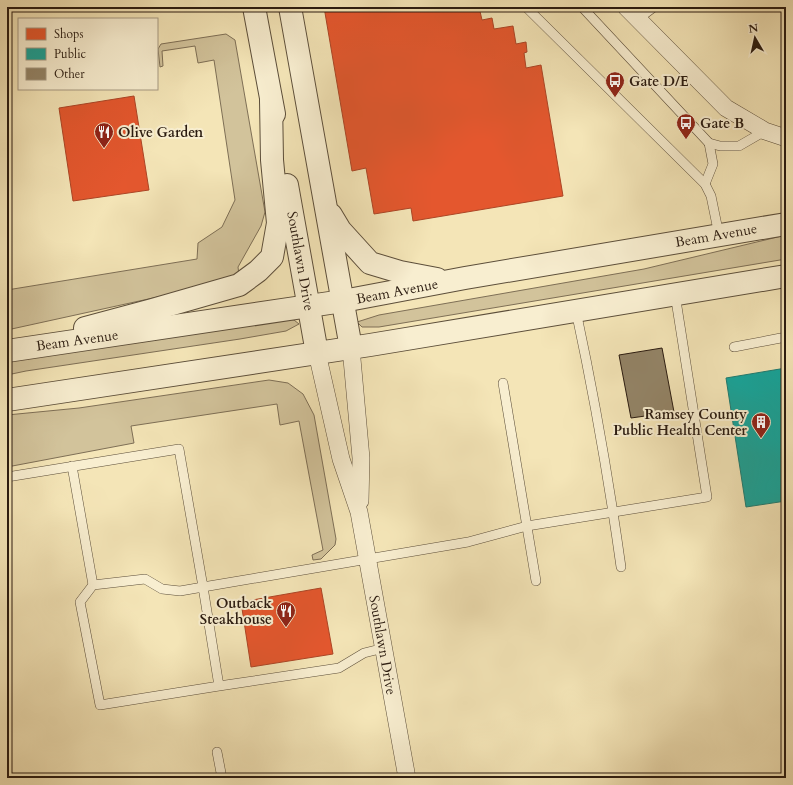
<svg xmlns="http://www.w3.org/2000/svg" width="793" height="785" font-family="Cardo,serif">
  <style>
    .green { fill: #d2c39b; stroke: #7e6f56 }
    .shops { fill: #e4572e; stroke: #ac4525 }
    .public { fill: #17a398; stroke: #1d7a6f }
    .building { fill: #938467; stroke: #2a1b10 }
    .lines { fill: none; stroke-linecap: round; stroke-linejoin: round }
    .service-casing { stroke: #5c4e3a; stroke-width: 10 }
    .minor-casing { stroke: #5c4e3a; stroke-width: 18 }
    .tertiary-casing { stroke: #5c4e3a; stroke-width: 24 }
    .service { stroke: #f8eed0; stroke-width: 9 }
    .minor { stroke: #f8eed0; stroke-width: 17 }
    .tertiary { stroke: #f8eed0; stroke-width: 22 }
    .labels { text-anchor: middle; stroke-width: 4; stroke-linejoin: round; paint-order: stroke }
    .poi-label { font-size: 14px; font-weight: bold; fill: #2a1b10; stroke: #f8eed0; text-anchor: start }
    .street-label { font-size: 14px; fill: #2a1b10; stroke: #f8eed0 }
  </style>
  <rect width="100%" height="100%" fill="#f4e5b7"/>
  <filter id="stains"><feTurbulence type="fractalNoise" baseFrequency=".005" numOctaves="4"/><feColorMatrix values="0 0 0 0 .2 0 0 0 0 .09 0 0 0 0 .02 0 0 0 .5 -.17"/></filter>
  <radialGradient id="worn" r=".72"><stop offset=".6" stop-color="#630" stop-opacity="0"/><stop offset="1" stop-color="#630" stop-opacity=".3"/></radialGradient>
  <g class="green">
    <polygon points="226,34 235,40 265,212 261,226 238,267 239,275 226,282 7,330 7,290 197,259 198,243 222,227 235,200 214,60 198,63 195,46 162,51 163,66 160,67 158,49 161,44"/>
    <polygon points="786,235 786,259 379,327 362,327 357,322 379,315 644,269"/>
    <polygon points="279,318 294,320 299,324 286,331 240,339 26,371 7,375 7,359"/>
    <polygon points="269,380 288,383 303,394 314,415 336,539 335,545 321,559 313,560 312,555 323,550 299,421 280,425 277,404 131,426 134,443 7,467 7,415 79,408"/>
  </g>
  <g class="shops">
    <polygon points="324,7 479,7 482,20 492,18 494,29 513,26 516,44 526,42 527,52 524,53 526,68 541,65 563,196 413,221 411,208 374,214 366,168 352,171"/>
    <polygon points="134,96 149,190 73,201 59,108"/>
    <polygon points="321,588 333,654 251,667 241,602"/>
  </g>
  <polygon class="public" points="786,368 786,501 746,507 726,378"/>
  <polygon class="building" points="662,348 674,412 631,418 619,355"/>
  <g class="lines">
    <g class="service-casing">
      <g id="service">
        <polyline points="526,7 705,184 711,196 719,235"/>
        <polyline points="582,7 709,143 720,146 739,146 765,131"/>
        <polyline points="638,19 654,7"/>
        <polyline points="705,184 713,164 709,143"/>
        <path d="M576 311C594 395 609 481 621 567"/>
        <polyline points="734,347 786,337"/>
        <polyline points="503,383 536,581"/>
        <polyline points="72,466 93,585"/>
        <polyline points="7,477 179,449 203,587 468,542 527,526 707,497 675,294"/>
        <polyline points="219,686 203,587 180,591 162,589 145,579 93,585 80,602 100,705 219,686 339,668 364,653 384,648"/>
        <polyline points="217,752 222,778"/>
      </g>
    </g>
    <g class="minor-casing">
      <g id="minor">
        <polyline points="626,7 726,108 765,131 786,138"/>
        <polyline points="351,348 361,458 360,501"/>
        <polyline points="317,353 341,459 359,512 407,778"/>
      </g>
    </g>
    <g class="tertiary-casing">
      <g id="tertiary">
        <polyline points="254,7 274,114"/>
        <polyline points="290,7 351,348"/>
        <polyline points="287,185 317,353"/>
        <polyline points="331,215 340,230 370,263 400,272 437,279"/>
        <polyline points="85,328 152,310 239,285 258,271 272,257 278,223 272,160 271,100"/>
        <polyline points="7,351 343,301 465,278 786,224"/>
        <polyline points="7,400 370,345 786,276"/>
      </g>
    </g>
    <use href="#service" class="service"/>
    <use href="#minor" class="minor"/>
    <use href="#tertiary" class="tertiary"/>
  </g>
  <defs>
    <g id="bus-pin" transform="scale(1)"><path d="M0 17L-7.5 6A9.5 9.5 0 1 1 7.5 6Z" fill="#8f2418" stroke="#f8eed0"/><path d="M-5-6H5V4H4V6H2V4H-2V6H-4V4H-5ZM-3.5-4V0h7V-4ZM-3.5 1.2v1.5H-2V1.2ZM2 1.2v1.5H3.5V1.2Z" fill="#fff"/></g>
    <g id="restaurant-pin" transform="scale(1)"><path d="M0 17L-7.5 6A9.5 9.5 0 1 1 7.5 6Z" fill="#8f2418" stroke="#f8eed0"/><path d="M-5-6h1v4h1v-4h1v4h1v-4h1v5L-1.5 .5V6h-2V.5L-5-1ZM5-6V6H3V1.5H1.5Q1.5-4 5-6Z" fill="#fff"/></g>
    <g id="building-pin" transform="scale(1)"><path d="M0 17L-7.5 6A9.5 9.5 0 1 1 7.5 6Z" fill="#8f2418" stroke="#f8eed0"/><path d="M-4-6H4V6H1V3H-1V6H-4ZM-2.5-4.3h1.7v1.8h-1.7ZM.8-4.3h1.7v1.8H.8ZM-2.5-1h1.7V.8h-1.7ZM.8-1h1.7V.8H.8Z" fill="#fff"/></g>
  </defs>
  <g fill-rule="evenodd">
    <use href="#bus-pin" x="615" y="81"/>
    <use href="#bus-pin" x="686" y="123"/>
    <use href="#restaurant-pin" x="104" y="132"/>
    <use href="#building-pin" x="761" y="422"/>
    <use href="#restaurant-pin" x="286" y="611"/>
  </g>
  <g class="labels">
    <g class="poi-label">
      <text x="629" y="86">Gate D/E</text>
      <text x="700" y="128">Gate B</text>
      <text x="118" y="137">Olive Garden</text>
      <text x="747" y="419" text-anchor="end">Ramsey County<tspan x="747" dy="16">Public Health Center</tspan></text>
      <text x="272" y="608" text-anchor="end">Outback<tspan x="272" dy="16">Steakhouse</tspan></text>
    </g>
    <g class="street-label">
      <text transform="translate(716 235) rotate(-10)" y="5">Beam Avenue</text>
      <text transform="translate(301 261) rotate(80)" y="5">Southlawn Drive</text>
      <text transform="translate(397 291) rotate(-11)" y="5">Beam Avenue</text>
      <text transform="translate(77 340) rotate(-8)" y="5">Beam Avenue</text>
      <text transform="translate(383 645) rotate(80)" y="5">Southlawn Drive</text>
    </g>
  </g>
  <rect width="793" height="785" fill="none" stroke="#f4e5b7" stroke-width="24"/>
  <rect x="8" y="8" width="777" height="769" fill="none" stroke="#2a1b10" stroke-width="2"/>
  <rect x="12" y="12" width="769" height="761" fill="none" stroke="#2a1b10"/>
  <rect x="18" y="18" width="140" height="72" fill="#f8eed0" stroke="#a69a83"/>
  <rect x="26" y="28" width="20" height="12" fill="#e4572e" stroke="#a69a83"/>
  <text x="54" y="38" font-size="12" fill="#2a1b10">Shops</text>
  <rect x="26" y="48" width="20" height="12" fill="#17a398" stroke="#a69a83"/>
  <text x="54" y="58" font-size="12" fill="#2a1b10">Public</text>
  <rect x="26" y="68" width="20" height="12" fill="#938467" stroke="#a69a83"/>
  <text x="54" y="78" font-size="12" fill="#2a1b10">Other</text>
  <g transform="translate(755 38) rotate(351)" stroke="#f8eed0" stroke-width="3" paint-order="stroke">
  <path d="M0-3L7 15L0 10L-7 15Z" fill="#2a1b10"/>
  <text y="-6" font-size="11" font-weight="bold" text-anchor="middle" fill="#2a1b10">N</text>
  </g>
  <rect width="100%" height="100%" filter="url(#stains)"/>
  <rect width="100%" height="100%" fill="url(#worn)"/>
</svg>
